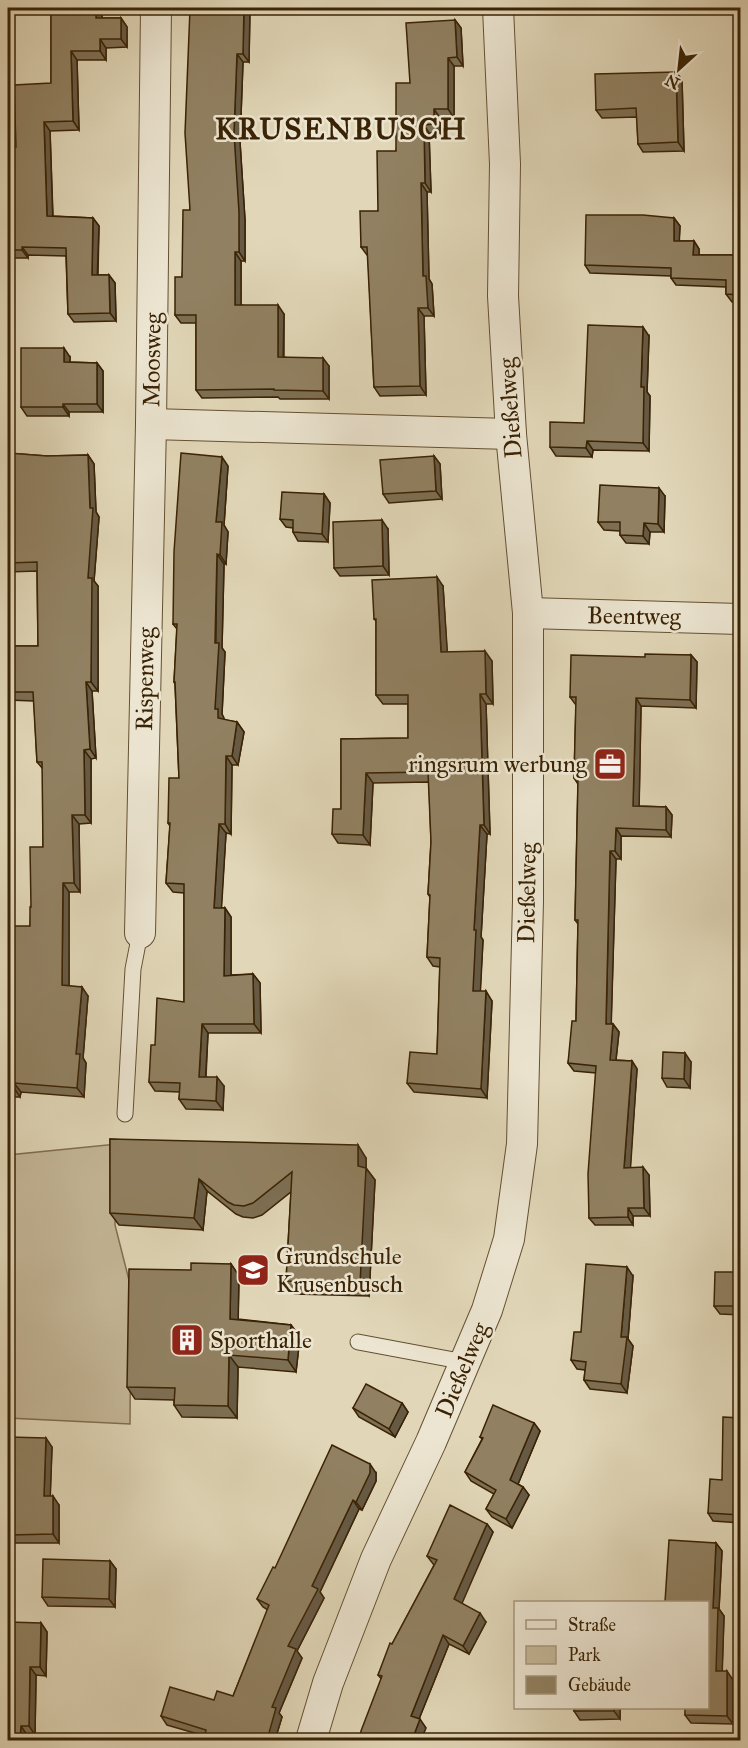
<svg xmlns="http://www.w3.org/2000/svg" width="748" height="1748" font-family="'IM FELL Great Primer',serif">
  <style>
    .green { fill: #c5b899; stroke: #806e4e; stroke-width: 1.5 }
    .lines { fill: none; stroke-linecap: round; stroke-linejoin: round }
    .service-casing { stroke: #645031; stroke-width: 17 }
    .minor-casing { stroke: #645031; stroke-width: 32 }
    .service { stroke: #ece5d1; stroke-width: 15 }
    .minor { stroke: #ece5d1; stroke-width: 30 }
    .wall { fill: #7d6f54; stroke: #3a2304; stroke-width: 1.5 }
    .shaded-wall { fill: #665a45; stroke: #3a2304; stroke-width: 1.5 }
    .building { fill: #918162; stroke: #3a2304; stroke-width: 1.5 }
    .labels { text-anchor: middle; stroke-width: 5; stroke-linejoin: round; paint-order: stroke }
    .street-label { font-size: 24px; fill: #3a2304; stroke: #ece5d1 }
    .poi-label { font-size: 24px; fill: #3a2304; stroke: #ece5d1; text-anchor: start }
    .district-label { font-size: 30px; font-weight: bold; letter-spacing: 1.5px; fill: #3a2304; stroke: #ece5d1 }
  </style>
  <rect width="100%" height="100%" fill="#e1d7b8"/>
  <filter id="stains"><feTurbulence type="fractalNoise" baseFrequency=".00333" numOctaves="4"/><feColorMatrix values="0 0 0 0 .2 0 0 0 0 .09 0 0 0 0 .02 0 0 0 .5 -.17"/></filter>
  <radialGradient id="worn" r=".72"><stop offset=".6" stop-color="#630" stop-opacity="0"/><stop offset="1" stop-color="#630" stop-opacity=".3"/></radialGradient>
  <polygon class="green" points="117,1144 115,1225 131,1288 130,1424 8,1418 8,1155"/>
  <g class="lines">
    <g class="service-casing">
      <g id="service">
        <polyline points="125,1114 133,969 140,933"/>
        <polyline points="358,1342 465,1362"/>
      </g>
    </g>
    <g class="minor-casing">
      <g id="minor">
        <polyline points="156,8 151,424 511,434"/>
        <polyline points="528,613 740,619"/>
        <polyline points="140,933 151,424"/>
        <polyline points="311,1740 328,1683 376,1559 431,1442 487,1310 509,1239 522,1144 528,901 528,613 511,434 503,296 505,164 498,8"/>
      </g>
    </g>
    <use href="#service" class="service"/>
    <use href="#minor" class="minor"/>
  </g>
  <g class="wall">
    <polygon points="51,8 97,8 102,14 102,18 121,18 127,27 127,47 106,48 106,60 77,60 79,130 50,131 53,216 93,218 99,226 98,275 109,275 115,283 116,321 74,322 68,314 66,256 28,255 28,258 8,258 8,147 16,147 51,83"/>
    <polygon points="250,8 249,62 243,62 240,142 245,220 245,261 241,261 241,305 284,314 284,357 329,366 329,399 280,399 278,397 202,398 196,390 196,323 181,323 175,315 182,277 190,210 202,9"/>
    <polygon points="455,20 461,28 463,66 454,66 454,118 440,118 440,133 429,133 431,192 427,192 429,279 432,284 434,316 424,316 426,395 380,396 374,387 368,255 367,255 361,247 378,211 396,151 410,83"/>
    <polygon points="741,40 741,164 735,156"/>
    <polygon points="676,72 682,80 684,151 643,152 638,144 637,117 602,118 596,110"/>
    <polygon points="674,218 680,226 679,241 694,241 699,249 699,255 741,255 741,302 732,302 726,294 726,287 676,285 671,278 671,276 590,273 585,265"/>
    <polygon points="649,336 647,392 650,396 649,451 593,450 592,457 556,456 550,447 584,423"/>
    <polygon points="70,357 70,362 97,363 103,371 103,412 69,412 69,416 27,416 21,407"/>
    <polygon points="741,360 741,435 735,427"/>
    <polygon points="8,453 47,456 88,455 94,464 96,512 99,517 94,581 98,586 98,691 92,691 96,758 91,759 91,823 79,824 80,892 69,892 69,986 88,996 83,1058 86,1063 84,1097 21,1092 20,1097 8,1097 8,973 13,973 30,926 31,907 43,847 43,769 37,762 34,701 8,700 8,646 38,646 37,571 8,572"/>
    <polygon points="434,456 440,464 442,499 389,503 383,494"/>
    <polygon points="228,466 224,525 228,532 226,564 224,564 222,648 225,652 222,714 224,720 237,722 244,732 238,765 232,765 231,834 226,833 221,908 225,908 231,917 231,975 253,974 260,983 261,1033 208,1033 206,1077 224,1086 223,1110 186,1109 179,1099 180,1092 155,1091 149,1082 155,1045 184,1002 184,893 173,892 166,883 170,826 168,823 179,778 175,684 174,682 177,629 173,624"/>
    <polygon points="324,494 330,503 328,542 298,541 293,532 293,528 286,527 280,519"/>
    <polygon points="665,496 664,532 650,532 649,544 626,543 620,535 620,531 604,530 598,522"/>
    <polygon points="388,529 389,575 340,576 334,568"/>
    <polygon points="443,586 447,652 492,661 493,704 486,704 490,834 487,834 481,937 483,940 480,991 492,1001 487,1098 414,1092 407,1083 437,1054 440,967 433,966 427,957 430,897 428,894 431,842 429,782 373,783 370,845 338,843 332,834 341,809 341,739 408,738 408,704 383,704 376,695 376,621 374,619"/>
    <polygon points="691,655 697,662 696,708 641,706 639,806 666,807 672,815 671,837 621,836 621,859 616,859 611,1024 613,1024 619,1032 616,1060 632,1061 637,1069 630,1168 649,1175 650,1216 633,1216 633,1225 595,1225 589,1218 596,1073 574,1071 568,1063 576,1021 578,924 575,920 578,784 574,778 576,705 570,697 645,657"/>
    <polygon points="691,1062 690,1088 667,1087 662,1078"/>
    <polygon points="110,1139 366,1158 366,1168 375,1180 369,1296 294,1294 286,1281 291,1192 262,1215 253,1218 243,1217 236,1214 207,1191 203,1230 119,1225 110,1213"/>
    <polygon points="231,1264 239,1276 238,1319 291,1325 300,1337 296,1372 238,1367 237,1418 182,1417 174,1405 174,1400 135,1399 127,1387 191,1270"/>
    <polygon points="741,1272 741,1315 720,1314 714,1306"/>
    <polygon points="633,1276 628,1339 633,1346 627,1393 590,1389 584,1380 585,1370 577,1369 571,1360 581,1332"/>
    <polygon points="402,1403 408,1412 395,1437 359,1417 353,1408"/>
    <polygon points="741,1418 741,1523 713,1521 708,1513 722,1480"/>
    <polygon points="534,1423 540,1431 518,1484 523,1487 529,1495 512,1528 492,1517 486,1509 494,1494 471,1481 465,1472 482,1439 480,1437"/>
    <polygon points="8,1437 52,1447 50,1496 59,1505 59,1543 15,1543 10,1535 9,1483 8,1483"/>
    <polygon points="376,1473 376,1481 362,1510 359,1509 320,1592 324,1598 297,1651 302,1658 279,1713 282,1717 275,1740 204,1740 205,1736 167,1725 161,1716 214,1700 233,1696 268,1610 263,1607 257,1599 275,1568"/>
    <polygon points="487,1524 493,1532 461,1603 486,1622 469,1654 449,1644 419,1719 426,1728 378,1675 392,1644 434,1565 427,1556"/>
    <polygon points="716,1543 722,1551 719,1609 724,1616 722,1671 733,1680 733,1724 691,1723 685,1715"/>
    <polygon points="110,1561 116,1569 115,1607 48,1606 42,1597"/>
    <polygon points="41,1623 47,1632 46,1676 36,1675 35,1735 27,1735 8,1740"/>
    <polygon points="620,1707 620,1719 580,1720 574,1711"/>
  </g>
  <g class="shaded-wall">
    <polygon points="96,8 97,8 102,14 102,27 96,18"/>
    <polygon points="244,8 250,8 249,62 243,54"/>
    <polygon points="121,18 127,27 127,47 121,39"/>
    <polygon points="455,20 461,28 463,66 457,57"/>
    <polygon points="100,39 106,48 106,60 100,51"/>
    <polygon points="71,51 77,60 79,130 73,121"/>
    <polygon points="237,54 243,62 240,142 245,220 245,261 239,252 234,133"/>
    <polygon points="448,58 454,66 454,118 448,109"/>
    <polygon points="676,72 682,80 684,151 678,142"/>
    <polygon points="434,109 440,118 440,133 434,124"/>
    <polygon points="44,122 50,131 53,225 47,216"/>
    <polygon points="424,125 429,133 431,192 425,183"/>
    <polygon points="421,183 427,192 429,279 432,284 434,316 428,308 423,276"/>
    <polygon points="93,218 99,226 97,284 92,275"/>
    <polygon points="674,218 680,226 679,248 674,241"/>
    <polygon points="694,241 699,249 699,262 693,255"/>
    <polygon points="22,247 28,255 28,258 22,250"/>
    <polygon points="235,252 241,261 241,314 235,305"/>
    <polygon points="109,275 115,283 116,321 110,313"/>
    <polygon points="278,305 284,314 283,366 278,357"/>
    <polygon points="418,308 424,316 426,395 420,386"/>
    <polygon points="643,327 649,336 647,392 650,396 649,451 643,443 641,387"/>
    <polygon points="64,348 70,357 70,371 64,362"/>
    <polygon points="323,358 329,366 329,399 323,391"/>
    <polygon points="97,363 103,371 103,412 97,404"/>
    <polygon points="63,404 69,412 69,416 63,407"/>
    <polygon points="587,441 593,450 592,457 586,448"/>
    <polygon points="88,455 94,464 96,512 99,517 94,581 98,586 98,691 91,682 88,578 90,508"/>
    <polygon points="434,456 440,464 442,499 436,491"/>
    <polygon points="222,457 228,466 224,525 228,532 226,564 220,555 216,522"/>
    <polygon points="659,488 665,496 664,532 658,524"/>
    <polygon points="324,494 330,503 328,542 322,534"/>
    <polygon points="382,520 388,529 389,575 383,566"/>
    <polygon points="644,523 650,532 649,544 643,536"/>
    <polygon points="217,554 224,564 222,648 225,652 222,714 224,718 225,728 218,718 215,709"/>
    <polygon points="437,577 443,586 448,662 441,652"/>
    <polygon points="485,651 492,661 493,704 486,694"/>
    <polygon points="691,655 697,662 696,708 690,700"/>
    <polygon points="86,682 92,691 96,758 90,749"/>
    <polygon points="480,694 486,704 490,834 484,825"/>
    <polygon points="636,698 641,706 639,814 633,806"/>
    <polygon points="237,722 244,732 238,765 232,756"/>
    <polygon points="84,750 91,759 91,823 85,815"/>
    <polygon points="226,756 232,765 231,834 225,824"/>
    <polygon points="366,773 373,783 370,845 363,835"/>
    <polygon points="666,807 672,815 671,837 666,830"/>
    <polygon points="72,815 79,824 80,892 74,883"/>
    <polygon points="219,824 226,833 221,917 214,908"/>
    <polygon points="480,825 487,834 481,937 483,940 480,1000 473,991 474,930"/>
    <polygon points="616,828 621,836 621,859 615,851"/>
    <polygon points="610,851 616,859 611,1032 606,1024"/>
    <polygon points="63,883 69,892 69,994 62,985"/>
    <polygon points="225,908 231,917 231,985 224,976"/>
    <polygon points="253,974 260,983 261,1033 254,1024"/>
    <polygon points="82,987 88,996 83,1058 86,1063 84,1097 77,1088 76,1054"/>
    <polygon points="486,991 492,1001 487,1098 481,1089"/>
    <polygon points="202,1024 208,1033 205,1086 199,1077"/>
    <polygon points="613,1024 619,1032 615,1068 610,1060"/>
    <polygon points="685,1053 691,1062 690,1088 684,1079"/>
    <polygon points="632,1061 637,1069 630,1176 624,1168"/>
    <polygon points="217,1077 224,1086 223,1110 216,1101"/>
    <polygon points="14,1083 21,1092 20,1097 14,1088"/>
    <polygon points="358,1145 366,1158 366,1172 366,1168 375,1180 369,1296 360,1284"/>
    <polygon points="643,1167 649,1175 650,1216 644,1208"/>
    <polygon points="199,1179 207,1191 203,1230 194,1218"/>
    <polygon points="628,1208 633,1216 633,1225 628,1217"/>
    <polygon points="231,1264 239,1276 238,1330 230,1319"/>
    <polygon points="627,1267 633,1276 628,1339 633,1346 627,1393 621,1384 621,1337"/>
    <polygon points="291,1325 300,1337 296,1372 288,1360"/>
    <polygon points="229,1355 238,1367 237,1418 228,1406"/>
    <polygon points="402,1403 408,1412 395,1437 389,1429"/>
    <polygon points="534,1423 540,1431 516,1489 510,1480"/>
    <polygon points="46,1438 52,1447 50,1505 44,1496"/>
    <polygon points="370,1464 376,1473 376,1481 362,1510 356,1502"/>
    <polygon points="523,1487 529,1495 512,1528 506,1519"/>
    <polygon points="53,1496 59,1505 59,1543 53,1534"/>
    <polygon points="353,1500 359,1509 320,1592 324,1598 297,1651 302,1658 279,1713 282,1717 275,1740 267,1740 272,1707 288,1646 312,1586"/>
    <polygon points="487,1524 493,1532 460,1608 454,1599"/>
    <polygon points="716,1543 722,1551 719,1609 724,1616 722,1679 716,1671 713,1608"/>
    <polygon points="110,1561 116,1569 115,1607 109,1599"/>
    <polygon points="480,1613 486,1622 469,1654 463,1646"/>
    <polygon points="41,1623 47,1632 46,1676 40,1667"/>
    <polygon points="443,1635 449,1644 417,1724 411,1716"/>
    <polygon points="30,1667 36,1675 35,1735 29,1726"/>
    <polygon points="727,1671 733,1680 733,1724 727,1716"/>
    <polygon points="614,1707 620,1707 620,1719 614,1711"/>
    <polygon points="420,1719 426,1728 421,1740 412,1740"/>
    <polygon points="21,1726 27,1735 27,1740 20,1740"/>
  </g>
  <g class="building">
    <polygon points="51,8 96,8 96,18 121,18 121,39 100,39 100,51 71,51 73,121 44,122 47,216 93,218 92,275 109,275 110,313 68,314 66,248 22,247 22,250 8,250 8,147 16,147 14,85 51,83"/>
    <polygon points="202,8 244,8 243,54 237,54 234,133 239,212 239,252 235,252 235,305 278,305 278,357 323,358 323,391 274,390 274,389 196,390 196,315 175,315 175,277 182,277 183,210 190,210 185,133 190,9 202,9"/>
    <polygon points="455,20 457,57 448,58 448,109 434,109 434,124 424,125 425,183 421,183 423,276 426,276 428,308 418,308 420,386 374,387 367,247 361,247 360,211 378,211 377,151 396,151 396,83 410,83 406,23"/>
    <polygon points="738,40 741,40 741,156 735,156"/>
    <polygon points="676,72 678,142 638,144 636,108 596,110 595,74"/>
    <polygon points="586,215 643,215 674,218 674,241 694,241 693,255 741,255 741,295 726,294 726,280 671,278 671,268 585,265"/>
    <polygon points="588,325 643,327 641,387 644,387 643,443 587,441 586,448 550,447 550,422 584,423"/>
    <polygon points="21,348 64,348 64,362 97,363 97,404 63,404 63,407 21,407"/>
    <rect x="735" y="360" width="6" height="67"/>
    <polygon points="8,453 47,456 88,455 90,508 93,508 88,578 92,578 91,682 86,682 90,749 84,750 85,815 72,815 74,883 63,883 62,985 82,987 76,1054 80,1054 77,1088 14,1083 14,1088 8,1088 8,973 13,973 14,926 30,926 30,907 31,907 30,847 43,847 42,762 37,762 33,692 8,692 8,646 38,646 37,562 8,563"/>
    <polygon points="181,453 222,457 216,522 222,522 220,555 217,554 215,643 219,643 215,709 218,709 218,718 237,722 232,756 226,756 225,824 219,824 214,908 225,908 224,976 253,974 254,1024 202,1024 199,1077 217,1077 216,1101 179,1099 180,1083 149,1082 151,1045 155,1045 157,998 184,1002 184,884 166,883 170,823 168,823 169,778 179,778 175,682 174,682 177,624 173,624 174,552"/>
    <polygon points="434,456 436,491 383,494 380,460"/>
    <polygon points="600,485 659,488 658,524 644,523 643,536 620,535 620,522 598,522"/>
    <polygon points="282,492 324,494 322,534 293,532 293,520 280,519"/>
    <polygon points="382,520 383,566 334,568 333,522"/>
    <polygon points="437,577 441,652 485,651 486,694 480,694 484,825 480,825 474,930 476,930 473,991 486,991 481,1089 407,1083 410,1052 437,1054 440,958 427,957 430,895 428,894 431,842 428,772 366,773 363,835 332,834 333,809 341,809 341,739 408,738 408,695 376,695 376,619 374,619 372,580"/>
    <polygon points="645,654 691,655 690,700 636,698 633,806 666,807 666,830 616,828 615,851 610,851 606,1024 613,1024 610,1060 632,1061 624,1168 643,1167 644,1208 628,1208 628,1217 589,1218 588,1174 596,1066 568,1063 572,1021 576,1021 578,920 575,920 578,778 574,778 576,697 570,697 571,655 645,657"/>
    <polygon points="741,727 741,755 739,754"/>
    <polygon points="663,1052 685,1053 684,1079 662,1078"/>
    <polygon points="110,1139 358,1145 358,1166 366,1168 360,1284 286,1281 292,1172 253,1203 244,1206 234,1205 228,1202 199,1179 194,1218 110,1213"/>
    <polygon points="191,1263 231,1264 230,1319 291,1325 288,1360 229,1355 228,1406 174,1405 175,1388 127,1387 129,1269 191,1270"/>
    <polygon points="586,1264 627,1267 621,1337 627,1337 621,1384 584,1380 586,1362 571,1360 574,1332 581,1332"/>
    <polygon points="715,1272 741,1272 741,1306 714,1306"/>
    <polygon points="366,1384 402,1403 389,1429 353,1408"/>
    <polygon points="493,1405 534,1423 510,1480 523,1487 506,1519 486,1509 496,1490 465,1472 483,1438 480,1437"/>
    <polygon points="723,1417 741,1418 741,1515 708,1513 710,1479 722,1480"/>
    <polygon points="8,1437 46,1438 44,1496 53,1496 53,1534 10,1535 9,1475 8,1475"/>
    <polygon points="332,1445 370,1464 370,1473 356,1502 353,1500 312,1586 318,1589 288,1646 296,1649 272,1707 276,1708 267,1740 204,1740 206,1730 161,1716 170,1687 214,1700 217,1691 233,1696 269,1605 257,1599 273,1567 275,1568"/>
    <polygon points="450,1505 487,1524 454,1599 480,1613 463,1646 443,1635 411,1716 420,1719 412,1740 359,1740 361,1731 382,1676 378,1675 390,1643 392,1644 437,1560 427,1556"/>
    <polygon points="669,1540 716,1543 713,1608 718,1608 716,1671 727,1671 727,1716 685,1715 685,1707 708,1707 708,1602 665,1602"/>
    <polygon points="43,1559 110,1561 109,1599 42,1597"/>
    <polygon points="8,1622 41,1623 40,1667 30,1667 29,1726 21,1726 20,1740 8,1740"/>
    <polygon points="575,1707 614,1707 614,1711 574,1711"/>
  </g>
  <defs>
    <g id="office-square" transform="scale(1.725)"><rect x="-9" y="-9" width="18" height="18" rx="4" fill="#8f2418" stroke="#ece5d1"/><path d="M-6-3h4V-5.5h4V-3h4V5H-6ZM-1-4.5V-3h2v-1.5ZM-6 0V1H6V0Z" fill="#fff"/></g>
    <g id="school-square" transform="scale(1.725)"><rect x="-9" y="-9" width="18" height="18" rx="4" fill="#8f2418" stroke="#ece5d1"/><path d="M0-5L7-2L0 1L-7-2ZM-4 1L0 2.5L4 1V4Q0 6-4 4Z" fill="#fff"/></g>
    <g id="building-square" transform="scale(1.725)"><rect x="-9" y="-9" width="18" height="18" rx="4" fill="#8f2418" stroke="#ece5d1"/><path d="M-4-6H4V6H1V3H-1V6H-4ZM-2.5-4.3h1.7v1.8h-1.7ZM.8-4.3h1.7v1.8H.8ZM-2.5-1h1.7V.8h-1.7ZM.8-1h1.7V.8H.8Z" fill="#fff"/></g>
  </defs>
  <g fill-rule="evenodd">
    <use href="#office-square" x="610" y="764"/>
    <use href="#school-square" x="253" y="1270"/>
    <use href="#building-square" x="187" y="1340"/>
  </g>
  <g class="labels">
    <g class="street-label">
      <text transform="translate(152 360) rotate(-89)" y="8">Moosweg</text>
      <text transform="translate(510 408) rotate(-94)" y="8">Dießelweg</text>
      <text transform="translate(634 616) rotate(1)" y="8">Beentweg</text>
      <text transform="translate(145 679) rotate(-89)" y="8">Rispenweg</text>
      <text transform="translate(527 893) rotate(-89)" y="8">Dießelweg</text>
      <text transform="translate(462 1370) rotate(-67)" y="8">Dießelweg</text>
    </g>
    <g class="poi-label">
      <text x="587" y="772" text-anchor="end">ringsrum werbung</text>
      <text x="276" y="1264">Grundschule<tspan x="276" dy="28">Krusenbusch</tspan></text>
      <text x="210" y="1348">Sporthalle</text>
    </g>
    <g class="district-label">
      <text x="341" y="139">KRUSENBUSCH</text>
    </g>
  </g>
  <rect width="748" height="1748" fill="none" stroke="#e1d7b8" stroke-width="30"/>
  <rect x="9" y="9" width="730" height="1730" fill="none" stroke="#3a2304" stroke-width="3"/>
  <rect x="15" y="15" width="718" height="1718" fill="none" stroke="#3a2304" stroke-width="1.5"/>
  <rect x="514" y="1601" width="195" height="108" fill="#ece5d1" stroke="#a5977f" stroke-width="1.5"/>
  <rect x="526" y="1620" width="30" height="9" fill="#ece5d1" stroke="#a5977f" stroke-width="1.5"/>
  <text x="568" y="1631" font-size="18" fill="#3a2304">Straße</text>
  <rect x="526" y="1646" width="30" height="18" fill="#c5b899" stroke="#a5977f" stroke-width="1.5"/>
  <text x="568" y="1661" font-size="18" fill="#3a2304">Park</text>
  <rect x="526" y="1676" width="30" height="18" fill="#918162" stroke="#a5977f" stroke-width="1.5"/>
  <text x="568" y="1691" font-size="18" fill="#3a2304">Gebäude</text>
  <g transform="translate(679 69) rotate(207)" stroke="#ece5d1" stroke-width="4.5" paint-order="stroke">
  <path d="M0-4.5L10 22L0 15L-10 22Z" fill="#3a2304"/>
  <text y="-9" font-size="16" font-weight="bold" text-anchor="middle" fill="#3a2304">N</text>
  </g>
  <rect width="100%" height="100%" filter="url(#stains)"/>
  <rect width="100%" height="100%" fill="url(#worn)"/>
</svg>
